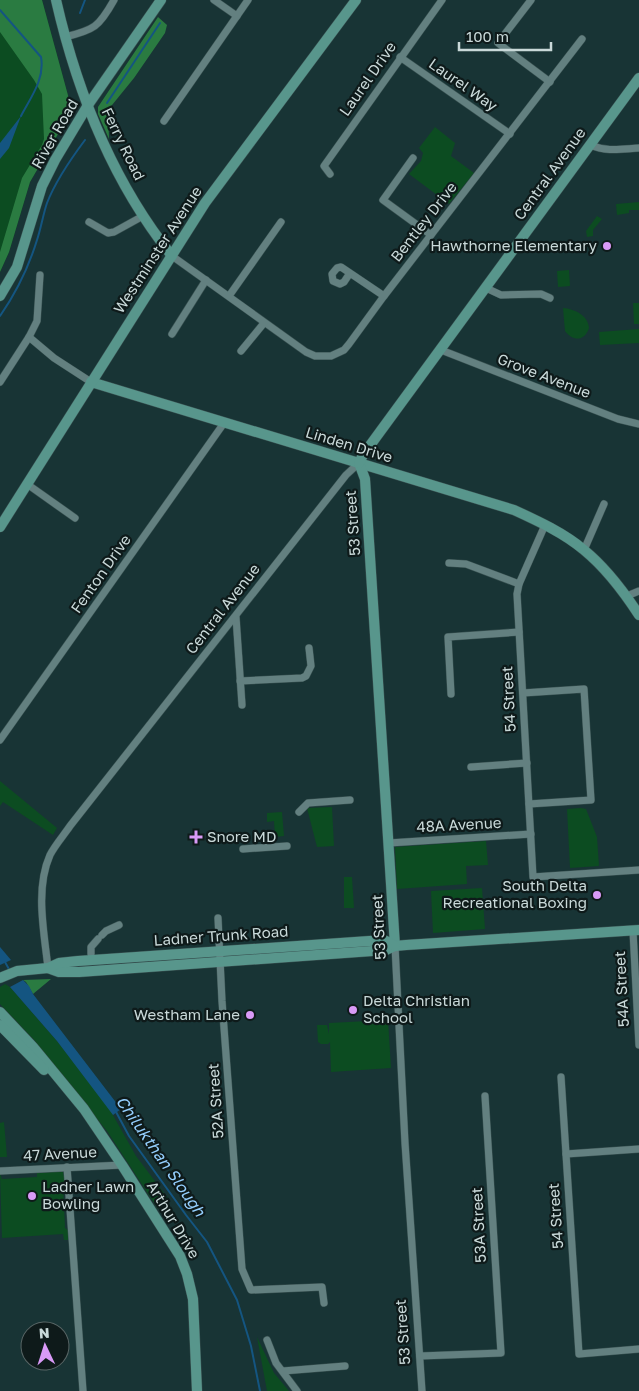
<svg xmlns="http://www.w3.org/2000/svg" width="639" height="1391" font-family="'Golos Text',sans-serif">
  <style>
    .green { fill: #0c4c21 }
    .forest { fill: #2a7b41 }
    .water { fill: #145581 }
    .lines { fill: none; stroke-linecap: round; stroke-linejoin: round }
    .stream { stroke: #145581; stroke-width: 2 }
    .street-casing { stroke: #395151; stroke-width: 8 }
    .secondary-casing { stroke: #395151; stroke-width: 11 }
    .street { stroke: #638080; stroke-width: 7 }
    .secondary { stroke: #58968c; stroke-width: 10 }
    .poi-dot { fill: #d99af7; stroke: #0e1a1a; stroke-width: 2 }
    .labels { text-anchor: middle; stroke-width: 4.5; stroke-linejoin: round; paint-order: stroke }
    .street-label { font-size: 15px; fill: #c9d9d9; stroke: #0e1a1a }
    .poi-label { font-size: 15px; fill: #c9d9d9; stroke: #0e1a1a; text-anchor: end }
    .water-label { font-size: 16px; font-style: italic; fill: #94cefd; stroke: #0e1a1a }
  </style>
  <rect width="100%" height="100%" fill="#183435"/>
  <g class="green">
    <polygon points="0,0 42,0 72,110 30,182 9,252 0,272"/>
    <polygon points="435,127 455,143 451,156 474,173 449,204 409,174 421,161 423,153 419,148"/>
    <polygon points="639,202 639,210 629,210 629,213 617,215 616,204"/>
    <polygon points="597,216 602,219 593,230 593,236 587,237 586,231"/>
    <polygon points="569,270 570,286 558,287 557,271"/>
    <polygon points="633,303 639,303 639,324 634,324"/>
    <path d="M563 308C574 309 588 315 589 328 585 341 573 342 565 331Z"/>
    <polygon points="639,329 639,343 600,345 599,332"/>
    <polygon points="0,781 57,828 53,835 3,802 0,806"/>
    <polygon points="332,807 334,846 317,847 307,808"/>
    <polygon points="581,808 586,809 597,837 599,866 570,868 567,809"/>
    <polygon points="282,812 284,836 275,837 274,821 267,822 267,813"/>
    <polygon points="486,841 488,865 466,866 467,884 397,889 395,847"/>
    <polygon points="344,877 352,877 354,908 344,908"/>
    <polygon points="482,888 485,929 433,933 431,891"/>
    <polygon points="5,984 10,987 57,1041 109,1108 136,1156 170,1201 158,1209 107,1131 54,1067 35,1041 0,1004 0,987"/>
    <polygon points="388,1020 391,1068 331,1072 330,1042 328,1044 321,1044 318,1042 317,1025 327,1025 329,1034 329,1023"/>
    <polygon points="4,1122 7,1157 0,1157 0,1123"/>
    <polygon points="63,1171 65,1182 63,1184 65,1228 68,1230 68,1240 64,1240 63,1234 2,1238 0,1174 2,1179 37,1177 37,1172"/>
    <polygon points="257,1337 274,1373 289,1391 267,1391"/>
  </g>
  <g class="forest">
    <polygon points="0,0 42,0 72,110 30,182 9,252 0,272 0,252 22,178 42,145 44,139 42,94 34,80 0,32"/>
    <polygon points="158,17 167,25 165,33 134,78 108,110 109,139 98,114 98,107"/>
    <polygon points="51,979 33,994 26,982 23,980"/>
  </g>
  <g class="water">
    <polygon points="21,116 9,148 0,159 0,143"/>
    <polygon points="0,947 11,960 0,965"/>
    <polygon points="23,980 29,986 33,994 121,1109 113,1115 57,1041 10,987"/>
  </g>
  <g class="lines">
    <g class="stream">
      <path d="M0 10 41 57C45 79 31 97 21 116"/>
      <polyline points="80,13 85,0"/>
      <polyline points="107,103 160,23"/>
      <path d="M0 316C16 293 29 266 37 240 41 228 43 215 47 203 56 180 70 160 85 140"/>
      <polyline points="5,962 10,971"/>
      <polyline points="115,1110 129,1136 186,1215 207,1242 237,1300 251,1346 260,1391"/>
    </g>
    <g class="street-casing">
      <g id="street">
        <polyline points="214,0 237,16"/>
        <polyline points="531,0 498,43 550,82"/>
        <path d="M65 37C94 30 99 27 114 0"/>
        <polyline points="400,57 510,134"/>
        <polyline points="164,121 248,0"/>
        <path d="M590 145C607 152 621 149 639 148"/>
        <polyline points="413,158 383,200 431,235"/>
        <polyline points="330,174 324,166 442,0"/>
        <polyline points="89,222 108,233 114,232 143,216"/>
        <polyline points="172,256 306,352 315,356 331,356 344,350 349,344 384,296 582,39"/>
        <polyline points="350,273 344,282 340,284 333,281 332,274 337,268 341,267 344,269 384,296"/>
        <polyline points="486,288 501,295 541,294 550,298"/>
        <polyline points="229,296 281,222"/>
        <polyline points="172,334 206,280"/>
        <polyline points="29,337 54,358 91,382"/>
        <polyline points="441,350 618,419 639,424"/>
        <polyline points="241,351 264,323"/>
        <polyline points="0,382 29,337 37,321 40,275"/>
        <polyline points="27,484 75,518"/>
        <polyline points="545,525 519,584 517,594 533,877 639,870"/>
        <polyline points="584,550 604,504"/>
        <polyline points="449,563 466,564 519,584"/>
        <polyline points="627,596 639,591"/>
        <polyline points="236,617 242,705"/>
        <polyline points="240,681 302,678 306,676 311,666 309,648"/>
        <polyline points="523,693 584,689 591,800 529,804"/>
        <polyline points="451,694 448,637 519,632"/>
        <polyline points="0,740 224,423"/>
        <polyline points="471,767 527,763"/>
        <polyline points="299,812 308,803 350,800"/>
        <polyline points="389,843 531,834"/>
        <polyline points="243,849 287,846"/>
        <polyline points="218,918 222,1001 242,1269 251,1290 322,1287 324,1303"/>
        <polyline points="633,931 639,1045"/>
        <polyline points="102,935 106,931 119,925"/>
        <polyline points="395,946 405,1143 422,1391"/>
        <polyline points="91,954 91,947 98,939"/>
        <path d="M48 968C44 931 35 889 50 855 55 845 64 835 70 826L346 475 359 463"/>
        <polyline points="561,1077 579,1354 639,1349"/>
        <polyline points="566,1154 639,1149"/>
        <polyline points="67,1167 83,1391"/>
        <polyline points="0,1171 122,1165"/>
        <polyline points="267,1340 276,1363 297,1391"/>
        <polyline points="420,1356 501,1353 485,1096"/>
        <polyline points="283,1371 345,1366"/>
      </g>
    </g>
    <g class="secondary-casing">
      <g id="secondary">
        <path d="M56 0C77 92 112 181 172 256"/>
        <polyline points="0,296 17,267 42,186 55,160 88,105 161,0"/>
        <path d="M91 382 514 510C538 521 564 533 584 550 606 568 624 592 639 615"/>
        <polyline points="359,463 365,479 395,946"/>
        <polyline points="359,463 363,455 639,78"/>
        <polyline points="0,527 205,203 356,0"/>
        <polyline points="48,968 59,972 79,972 386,950 395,946 406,945 639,930"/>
        <polyline points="0,978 17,971 48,968 59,963 78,961 384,940 395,946"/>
        <polyline points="0,1012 33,1047 84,1109 122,1165 180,1256 187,1274 193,1299 197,1391"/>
        <polyline points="0,1025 44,1070"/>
      </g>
    </g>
    <use href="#street" class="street"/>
    <use href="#secondary" class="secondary"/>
  </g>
  <g class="poi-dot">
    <circle cx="607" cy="246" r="5"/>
    <path d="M193.5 829.5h5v5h5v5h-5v5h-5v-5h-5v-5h5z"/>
    <circle cx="597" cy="895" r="5"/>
    <circle cx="353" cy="1010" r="5"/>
    <circle cx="250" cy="1015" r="5"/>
    <circle cx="32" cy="1196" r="5"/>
  </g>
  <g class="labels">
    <g class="street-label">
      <text transform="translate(368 79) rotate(-55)" y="5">Laurel Drive</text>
      <text transform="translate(463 85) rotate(35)" y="5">Laurel Way</text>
      <text transform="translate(55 134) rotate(-60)" y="5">River Road</text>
      <text transform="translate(123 144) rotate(64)" y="5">Ferry Road</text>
      <text transform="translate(550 174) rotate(-54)" y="5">Central Avenue</text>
      <text transform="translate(424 222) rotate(-52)" y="5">Bentley Drive</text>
      <text transform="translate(158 250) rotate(-57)" y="5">Westminster Avenue</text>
      <text transform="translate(544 376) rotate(21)" y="5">Grove Avenue</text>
      <text transform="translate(349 445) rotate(17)" y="5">Linden Drive</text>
      <text transform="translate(353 523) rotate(-94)" y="5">53 Street</text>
      <text transform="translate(101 574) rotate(-55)" y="5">Fenton Drive</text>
      <text transform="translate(223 609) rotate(-52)" y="5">Central Avenue</text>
      <text transform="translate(509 699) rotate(-93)" y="5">54 Street</text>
      <text transform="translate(459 825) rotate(-3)" y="5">48A Avenue</text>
      <text transform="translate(379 927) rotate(-93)" y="5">53 Street</text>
      <text transform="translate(221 936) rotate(-4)" y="5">Ladner Trunk Road</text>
      <text transform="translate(622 989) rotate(-93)" y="5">54A Street</text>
      <text transform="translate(216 1101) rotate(-94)" y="5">52A Street</text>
      <text transform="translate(60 1154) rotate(-3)" y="5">47 Avenue</text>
      <text transform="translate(556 1216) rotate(-94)" y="5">54 Street</text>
      <text transform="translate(173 1220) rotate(59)" y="5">Arthur Drive</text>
      <text transform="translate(479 1225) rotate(-93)" y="5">53A Street</text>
      <text transform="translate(403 1332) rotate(-94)" y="5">53 Street</text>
    </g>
    <g class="poi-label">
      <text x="597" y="251">Hawthorne Elementary</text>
      <text x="207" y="842" text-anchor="start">Snore MD</text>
      <text x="587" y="891">South Delta<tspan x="587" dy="17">Recreational Boxing</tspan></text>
      <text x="363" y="1006" text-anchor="start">Delta Christian<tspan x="363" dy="17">School</tspan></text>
      <text x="240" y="1020">Westham Lane</text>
      <text x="42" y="1192" text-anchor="start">Ladner Lawn<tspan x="42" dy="17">Bowling</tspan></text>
    </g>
    <g class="water-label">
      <text transform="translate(161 1156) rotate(55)" y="6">Chilukthan Slough</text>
    </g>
  </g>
  <g transform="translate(45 1346) rotate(356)"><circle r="24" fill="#0e1a1a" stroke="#596666"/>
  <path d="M0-4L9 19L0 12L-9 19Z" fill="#d99af7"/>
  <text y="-8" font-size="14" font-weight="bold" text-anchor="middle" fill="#c9d9d9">N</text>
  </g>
  <path d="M459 42v8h92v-8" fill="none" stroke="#c9d9d9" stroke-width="2.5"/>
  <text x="466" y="42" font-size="15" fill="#c9d9d9" stroke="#0e1a1a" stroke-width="4" paint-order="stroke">100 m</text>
</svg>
